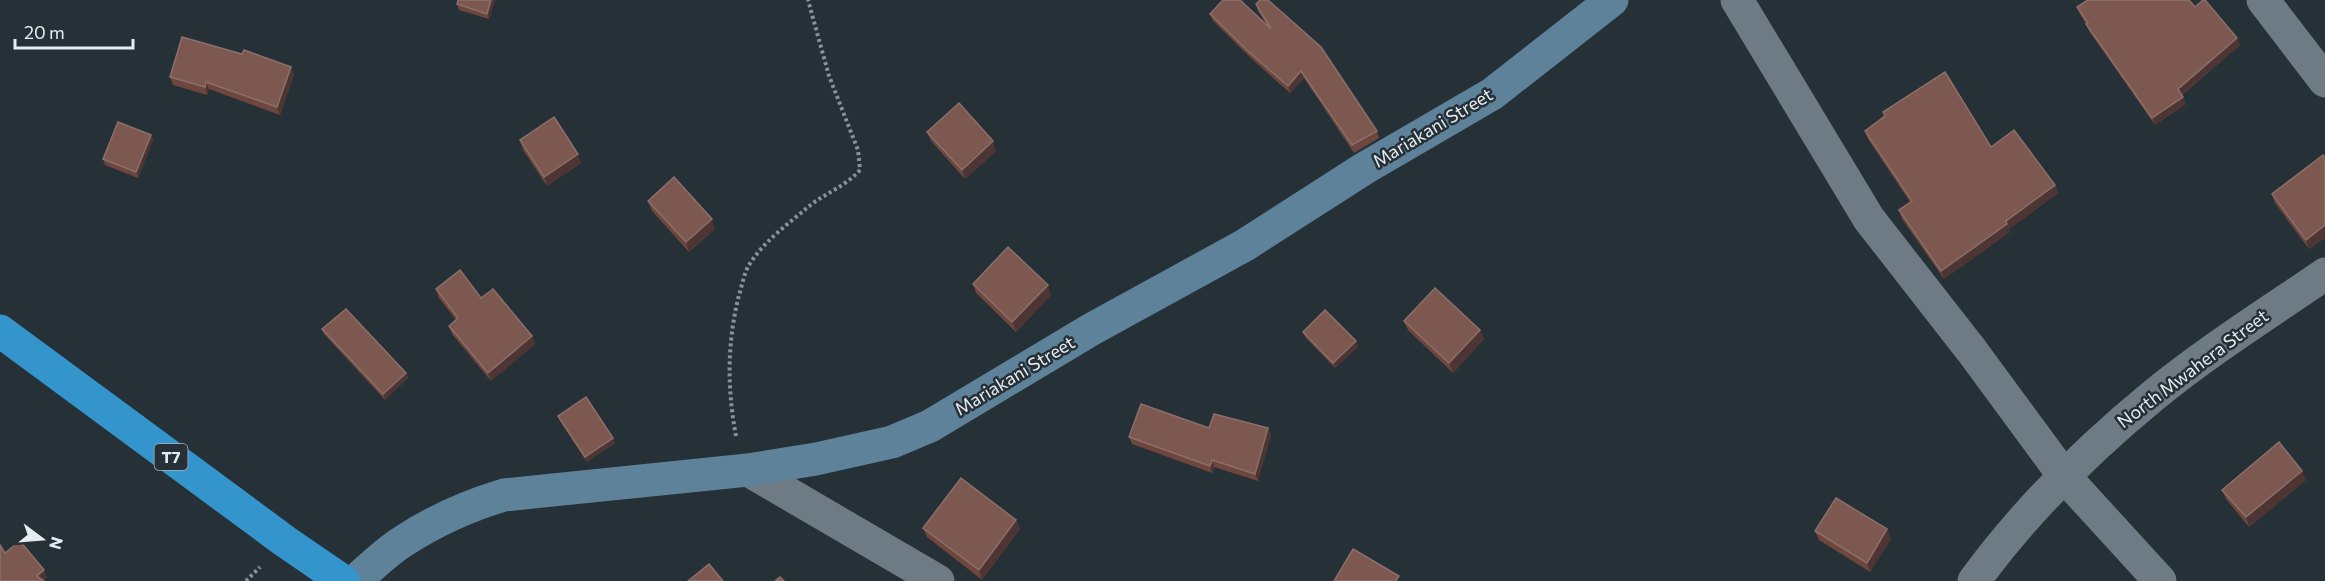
<svg xmlns="http://www.w3.org/2000/svg" width="2325" height="581" font-family="Commissioner,sans-serif">
  <style>
    .lines { fill: none; stroke-linecap: round; stroke-linejoin: round }
    .path { stroke: #899298; stroke-width: 4; stroke-dasharray: 3 3; stroke-linecap: butt }
    .street { stroke: #6f7b84; stroke-width: 33 }
    .secondary { stroke: #5d829a; stroke-width: 33 }
    .highway { stroke: #3494cc; stroke-width: 33 }
    .wall { fill: #6f463d }
    .shaded-wall { fill: #4c3532 }
    .building { fill: #7c5850; stroke: #8c6f6a; stroke-width: 1.5 }
    .labels { text-anchor: middle; stroke-width: 5; stroke-linejoin: round; paint-order: stroke }
    .shield { fill: #253037; stroke: #acb4ba; stroke-width: 1.5 }
    .shield-label { font-size: 16px; font-weight: bold; fill: #e6edf2 }
    .street-label { font-size: 18px; fill: #e6edf2; stroke: #253037 }
  </style>
  <rect width="100%" height="100%" fill="#253037"/>
  <g class="lines">
    <g class="path">
      <path d="M736 436C727 388 727 343 739 295 742 286 744 273 749 265 763 242 788 224 808 207 825 193 845 187 860 170L858 150 829 76 808 0"/>
      <polyline points="246,581 260,567"/>
    </g>
    <g class="street">
      <polyline points="1737,0 1869,219 1972,351 2064,476 2160,581"/>
      <polyline points="2263,0 2325,81"/>
      <polyline points="748,470 938,581"/>
      <path d="M1974 581C2025 511 2087 450 2154 395 2208 351 2268 313 2325 274"/>
    </g>
    <path class="secondary" d="M355 581C370 568 385 553 402 542 434 521 467 506 504 495L748 470 816 459 892 442 930 426 1092 329 1245 245 1365 168 1492 94 1612 0"/>
    <polyline class="highway" points="0,331 286,542 343,581"/>
  </g>
  <g class="wall">
    <polygon points="458,0 495,0 489,19 459,10 457,4"/>
    <polygon points="1256,4 1377,131 1379,138 1354,153 1304,78 1290,93 1253,60 1213,21 1210,14 1267,25 1258,11"/>
    <polygon points="2077,7 2195,7 2237,38 2240,45 2182,95 2186,104 2155,125 2089,31 2086,24 2080,14"/>
    <polygon points="242,54 291,67 294,75 280,115 209,89 207,95 173,85 170,77"/>
    <polygon points="1883,112 1991,147 2055,185 2058,193 2009,229 2010,232 1944,279 1902,219 1899,210 1910,202 1868,139 1865,131 1885,116"/>
    <polygon points="927,132 996,151 965,179 931,141"/>
    <polygon points="151,135 153,140 138,178 105,165 103,159"/>
    <polygon points="520,140 581,163 547,186 523,150"/>
    <polygon points="2325,158 2325,238 2309,249 2275,203 2272,194"/>
    <polygon points="648,201 715,229 689,252 652,211"/>
    <polygon points="973,284 1051,295 1016,332 976,293"/>
    <polygon points="436,289 481,298 532,336 535,344 491,381 452,334 449,326 456,320 439,298"/>
    <polygon points="1404,321 1480,330 1484,339 1453,373 1408,330"/>
    <polygon points="322,329 406,373 408,378 385,400 324,334"/>
    <polygon points="1303,332 1356,341 1358,347 1335,368 1305,337"/>
    <polygon points="558,416 613,438 615,443 587,462 560,421"/>
    <polygon points="1209,428 1268,428 1271,435 1258,481 1214,467 1212,473 1132,444 1129,437"/>
    <polygon points="2306,480 2249,527 2226,499 2222,490"/>
    <polygon points="1016,520 1020,529 982,580 927,537 923,528"/>
    <polygon points="1887,529 1891,539 1870,572 1819,540 1815,531"/>
  </g>
  <g class="shaded-wall">
    <polygon points="491,0 495,0 489,19 487,14"/>
    <polygon points="2237,38 2240,45 2180,96 2178,89"/>
    <polygon points="291,67 294,75 280,115 277,107"/>
    <polygon points="1301,71 1304,78 1290,93 1288,86"/>
    <polygon points="206,82 209,89 207,95 205,87"/>
    <polygon points="2183,97 2186,104 2155,125 2152,118"/>
    <polygon points="151,135 153,140 138,178 136,172"/>
    <polygon points="993,141 996,151 965,179 962,170"/>
    <polygon points="578,154 581,163 547,186 544,177"/>
    <polygon points="2055,185 2058,193 2009,229 2010,232 1944,279 1941,271"/>
    <polygon points="712,219 715,229 689,252 686,242"/>
    <polygon points="2325,225 2325,238 2309,249 2306,240"/>
    <polygon points="1048,285 1051,295 1016,332 1012,322"/>
    <polygon points="1480,330 1484,339 1453,373 1449,363"/>
    <polygon points="532,336 535,344 491,381 488,373"/>
    <polygon points="1356,341 1358,347 1335,368 1333,363"/>
    <polygon points="406,373 408,378 385,400 383,394"/>
    <polygon points="1268,428 1271,435 1258,481 1255,474"/>
    <polygon points="613,438 615,443 587,462 585,457"/>
    <polygon points="1212,460 1214,467 1212,473 1210,466"/>
    <polygon points="2302,471 2306,480 2249,527 2246,517"/>
    <polygon points="1016,520 1020,529 982,580 979,570"/>
    <polygon points="1887,529 1891,539 1870,572 1867,563"/>
    <polygon points="44,570 47,578 43,581 37,576"/>
  </g>
  <g class="building">
    <polygon points="458,0 491,0 487,14 457,4"/>
    <polygon points="1223,0 1240,0 1271,29 1256,4 1260,0 1268,0 1321,47 1377,131 1352,145 1301,71 1288,86 1250,53 1210,14"/>
    <polygon points="2088,0 2189,0 2195,7 2203,0 2205,0 2237,38 2178,89 2183,97 2152,118 2086,24 2088,23 2077,7"/>
    <polygon points="182,37 242,54 244,50 291,67 277,107 206,82 205,87 170,77"/>
    <polygon points="1945,72 1991,147 2014,130 2055,185 2006,221 2007,224 1941,271 1899,210 1912,201 1865,131 1885,116 1883,112"/>
    <polygon points="959,103 993,141 962,170 927,132"/>
    <polygon points="554,117 578,154 544,177 520,140"/>
    <polygon points="118,122 151,135 136,172 103,159"/>
    <polygon points="2323,155 2325,158 2325,225 2306,240 2272,194"/>
    <polygon points="674,177 712,219 686,242 648,201"/>
    <polygon points="1008,247 1048,285 1012,322 973,284"/>
    <polygon points="460,270 481,298 493,289 532,336 488,373 449,326 458,318 436,289"/>
    <polygon points="1435,288 1480,330 1449,363 1404,321"/>
    <polygon points="346,309 406,373 383,394 322,329"/>
    <polygon points="1325,310 1356,341 1333,363 1303,332"/>
    <polygon points="586,397 613,438 585,457 558,416"/>
    <polygon points="1141,404 1209,428 1214,414 1268,428 1255,474 1212,460 1210,466 1129,437"/>
    <polygon points="2279,442 2302,471 2246,517 2222,490"/>
    <polygon points="961,478 1016,520 979,570 923,528"/>
    <polygon points="1836,498 1887,529 1867,563 1815,531"/>
    <polygon points="20,541 44,570 37,576 44,581 0,581 0,545 5,553"/>
    <polygon points="1353,549 1399,576 1396,581 1334,581"/>
    <polygon points="709,564 723,581 688,581"/>
    <polygon points="780,577 784,581 775,581"/>
  </g>
  <g class="labels">
    <rect class="shield" x="154.5" y="444" width="33" height="26" rx="4.5"/>
    <g class="shield-label">
      <text x="171" y="463">T7</text>
    </g>
    <g class="street-label">
      <text transform="translate(1433 128) rotate(-31)" y="6">Mariakani Street</text>
      <text transform="translate(2193 369) rotate(-37)" y="6">North Mwahera Street</text>
      <text transform="translate(1015 376) rotate(-31)" y="6">Mariakani Street</text>
    </g>
  </g>
  <g transform="translate(42 539) rotate(106)" stroke="#253037" stroke-width="4.5" paint-order="stroke">
  <path d="M0-4.5L10 22L0 15L-10 22Z" fill="#e6edf2"/>
  <text y="-9" font-size="16" font-weight="bold" text-anchor="middle" fill="#e6edf2">N</text>
  </g>
  <path d="M15 39v9h118v-9" fill="none" stroke="#e6edf2" stroke-width="3"/>
  <text x="24" y="39" font-size="18" fill="#e6edf2" stroke="#253037" stroke-width="4.5" paint-order="stroke">20 m</text>
</svg>
